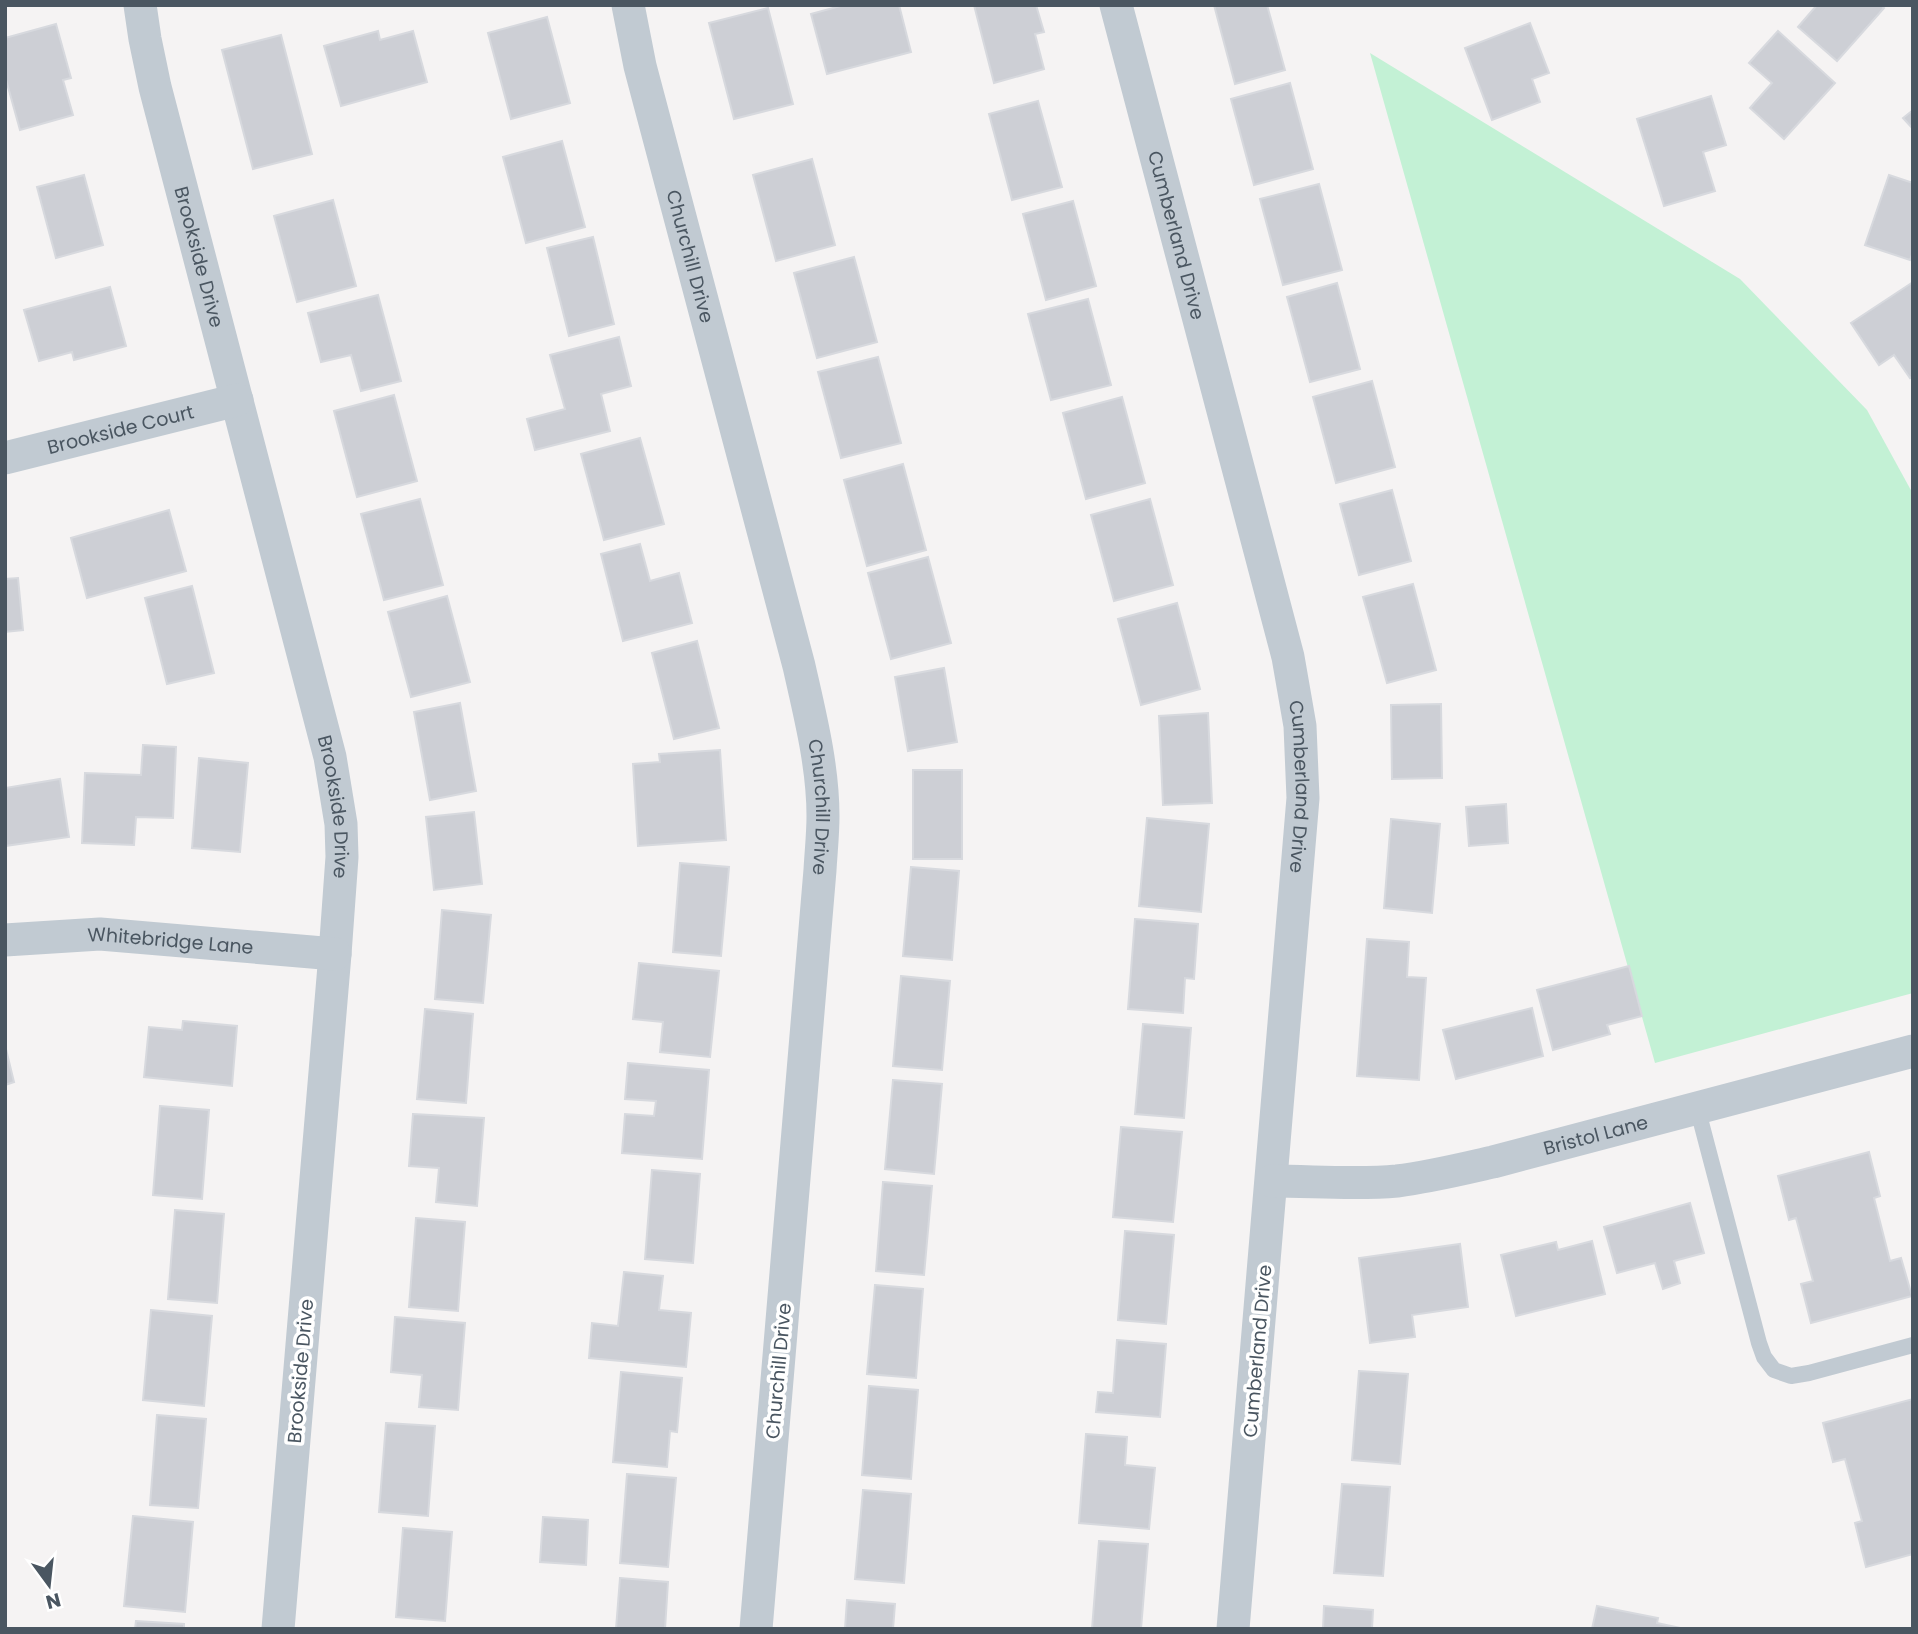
<svg xmlns="http://www.w3.org/2000/svg" width="1918" height="1634" font-family="Poppins,sans-serif">
  <style>
    .green { fill: #c3f1d5 }
    .building { fill: #cdcfd5; stroke: #d7d9de; stroke-width: 2 }
    .lines { fill: none; stroke-linecap: round; stroke-linejoin: round }
    .service { stroke: #c1cad2; stroke-width: 16 }
    .minor { stroke: #c1cad2; stroke-width: 33 }
    .labels { text-anchor: middle; stroke-width: 7; stroke-linejoin: round; paint-order: stroke }
    .street-label { font-size: 19px; fill: #4a5661; stroke: #fff }
  </style>
  <rect width="100%" height="100%" fill="#f5f3f3"/>
  <polygon class="green" points="1370,53 1740,279 1867,410 1913,494 1913,993 1655,1063"/>
  <g class="building">
    <polygon points="844,5 899,5 911,52 827,74 811,14"/>
    <polygon points="974,5 1036,5 1044,32 1035,34 1044,69 994,83"/>
    <polygon points="1214,5 1267,5 1285,70 1235,84"/>
    <polygon points="1817,5 1881,5 1884,8 1837,61 1798,27"/>
    <polygon points="768,8 793,104 734,119 709,23"/>
    <polygon points="547,17 570,103 511,119 488,33"/>
    <polygon points="1530,23 1549,73 1532,79 1540,102 1492,120 1465,48"/>
    <polygon points="56,24 71,78 63,80 73,115 20,130 5,76 5,38"/>
    <polygon points="378,31 380,40 413,31 427,82 341,106 324,46"/>
    <polygon points="1778,31 1835,83 1784,139 1750,108 1772,83 1749,63"/>
    <polygon points="281,35 312,154 253,169 222,50"/>
    <polygon points="1290,83 1313,169 1254,185 1231,99"/>
    <polygon points="1711,96 1726,145 1703,152 1715,191 1664,206 1637,119"/>
    <polygon points="1038,101 1062,187 1012,200 989,114"/>
    <polygon points="1913,110 1913,129 1903,118"/>
    <polygon points="562,141 585,227 526,243 503,157"/>
    <polygon points="812,159 835,245 776,261 753,175"/>
    <polygon points="84,175 103,245 56,258 37,187"/>
    <polygon points="1889,175 1913,183 1913,252 1910,260 1865,245"/>
    <polygon points="1319,184 1342,270 1283,285 1260,199"/>
    <polygon points="333,200 356,286 297,302 274,216"/>
    <polygon points="1073,201 1096,286 1046,300 1023,214"/>
    <polygon points="593,237 614,324 569,336 547,248"/>
    <polygon points="854,257 877,342 817,358 794,273"/>
    <polygon points="1913,282 1913,376 1910,378 1894,355 1879,365 1851,323"/>
    <polygon points="1337,283 1360,369 1310,382 1287,297"/>
    <polygon points="110,287 126,346 74,360 72,352 39,361 24,310"/>
    <polygon points="378,295 401,381 361,391 351,355 321,362 308,313"/>
    <polygon points="1088,299 1111,385 1051,400 1028,314"/>
    <polygon points="619,337 631,386 601,394 610,431 535,450 527,419 565,409 550,355"/>
    <polygon points="878,357 901,443 841,458 818,372"/>
    <polygon points="1372,381 1395,467 1336,483 1313,397"/>
    <polygon points="394,395 417,481 357,497 334,411"/>
    <polygon points="1122,397 1145,483 1086,499 1063,413"/>
    <polygon points="640,438 664,524 604,540 581,454"/>
    <polygon points="903,464 926,550 867,566 844,480"/>
    <polygon points="1392,490 1411,561 1359,575 1340,504"/>
    <polygon points="420,499 443,585 384,600 361,514"/>
    <polygon points="1150,499 1173,585 1114,601 1091,515"/>
    <polygon points="169,510 186,571 87,598 71,538"/>
    <polygon points="640,544 650,581 679,573 692,623 623,641 601,554"/>
    <polygon points="928,557 951,643 891,659 868,573"/>
    <polygon points="18,578 23,630 5,632 5,579"/>
    <polygon points="1413,584 1436,670 1387,683 1363,597"/>
    <polygon points="192,586 214,673 167,684 145,598"/>
    <polygon points="447,596 470,682 411,697 388,612"/>
    <polygon points="1177,603 1200,689 1141,705 1118,619"/>
    <polygon points="697,641 719,728 674,739 652,653"/>
    <polygon points="944,668 957,742 908,751 895,677"/>
    <polygon points="460,703 476,791 430,800 414,712"/>
    <polygon points="1441,704 1442,778 1392,779 1391,705"/>
    <polygon points="1208,713 1212,803 1163,805 1159,716"/>
    <polygon points="143,745 176,747 173,818 136,817 134,845 82,843 85,773 141,775"/>
    <polygon points="720,750 726,840 638,846 633,764 660,762 659,754"/>
    <polygon points="199,758 248,763 240,852 192,848"/>
    <rect x="913" y="770" width="49" height="89"/>
    <polygon points="60,779 69,837 5,846 5,788"/>
    <polygon points="1506,804 1508,843 1469,846 1466,807"/>
    <polygon points="474,812 482,884 434,890 426,817"/>
    <polygon points="1147,818 1209,824 1201,912 1139,906"/>
    <polygon points="1391,819 1440,824 1432,913 1384,908"/>
    <polygon points="680,863 729,867 721,956 673,952"/>
    <polygon points="911,867 959,871 952,960 903,956"/>
    <polygon points="442,910 491,915 483,1003 435,999"/>
    <polygon points="1135,919 1198,924 1194,979 1185,978 1183,1013 1128,1009"/>
    <polygon points="1367,939 1409,942 1407,977 1426,978 1419,1080 1357,1076"/>
    <polygon points="639,963 719,971 710,1057 660,1052 663,1022 633,1019"/>
    <polygon points="1629,966 1642,1016 1607,1025 1610,1034 1553,1050 1537,990"/>
    <polygon points="901,976 950,981 942,1070 893,1066"/>
    <polygon points="1532,1008 1543,1056 1456,1079 1443,1030"/>
    <polygon points="425,1009 473,1014 466,1103 417,1099"/>
    <polygon points="183,1021 237,1026 232,1086 144,1077 149,1027 182,1030"/>
    <polygon points="1143,1024 1191,1028 1184,1118 1135,1114"/>
    <polygon points="5,1045 14,1082 5,1085"/>
    <polygon points="628,1063 709,1070 702,1159 622,1153 625,1114 654,1116 656,1101 625,1099"/>
    <polygon points="893,1080 942,1084 934,1174 885,1169"/>
    <polygon points="160,1106 209,1110 202,1199 153,1195"/>
    <polygon points="413,1114 484,1118 477,1206 436,1202 439,1168 409,1166"/>
    <polygon points="1121,1127 1182,1132 1173,1222 1113,1217"/>
    <polygon points="1869,1152 1880,1196 1874,1198 1890,1261 1901,1258 1912,1296 1811,1323 1801,1284 1813,1281 1796,1218 1789,1220 1778,1176"/>
    <polygon points="652,1170 700,1174 693,1263 645,1259"/>
    <polygon points="883,1182 932,1186 924,1275 876,1271"/>
    <polygon points="1690,1203 1704,1253 1674,1261 1680,1283 1663,1289 1655,1263 1617,1273 1604,1227"/>
    <polygon points="175,1210 224,1214 217,1303 168,1299"/>
    <polygon points="416,1218 465,1222 458,1311 409,1307"/>
    <polygon points="1125,1231 1174,1235 1166,1324 1118,1320"/>
    <polygon points="1592,1241 1605,1294 1516,1316 1501,1255 1556,1242 1558,1250"/>
    <polygon points="1460,1244 1468,1307 1412,1315 1415,1337 1370,1343 1359,1258"/>
    <polygon points="624,1272 663,1276 659,1310 691,1313 686,1367 589,1358 592,1323 618,1326"/>
    <polygon points="875,1285 923,1289 916,1378 867,1374"/>
    <polygon points="151,1310 212,1316 204,1406 143,1400"/>
    <polygon points="395,1317 465,1323 458,1410 419,1407 422,1375 391,1372"/>
    <polygon points="1117,1340 1166,1344 1160,1417 1096,1412 1098,1392 1113,1393"/>
    <polygon points="1359,1371 1408,1374 1400,1464 1352,1460"/>
    <polygon points="621,1372 682,1378 677,1432 670,1431 667,1467 613,1462"/>
    <polygon points="869,1386 918,1390 911,1479 862,1475"/>
    <polygon points="1913,1399 1913,1554 1866,1567 1855,1523 1862,1521 1845,1459 1833,1462 1823,1423"/>
    <polygon points="157,1415 206,1419 198,1508 150,1505"/>
    <polygon points="386,1423 435,1426 428,1516 379,1512"/>
    <polygon points="1086,1434 1127,1437 1125,1465 1155,1468 1149,1529 1079,1523"/>
    <polygon points="627,1474 676,1478 668,1567 620,1563"/>
    <polygon points="1342,1484 1390,1487 1383,1576 1334,1573"/>
    <polygon points="863,1490 911,1494 904,1583 855,1579"/>
    <polygon points="133,1516 193,1522 185,1612 124,1606"/>
    <polygon points="543,1517 588,1520 586,1565 540,1562"/>
    <polygon points="403,1528 452,1532 445,1621 396,1617"/>
    <polygon points="1099,1541 1148,1544 1141,1629 1092,1629"/>
    <polygon points="620,1578 668,1582 665,1629 616,1629"/>
    <polygon points="847,1600 895,1604 893,1629 845,1629"/>
    <polygon points="1324,1606 1373,1610 1372,1629 1323,1629"/>
    <polygon points="1597,1606 1658,1618 1657,1623 1685,1629 1592,1629"/>
    <polygon points="136,1621 184,1624 184,1629 135,1629"/>
  </g>
  <g class="lines">
    <polyline class="service" points="1697,1107 1759,1343 1764,1357 1774,1370 1791,1376 1809,1373 1913,1345"/>
    <g class="minor">
      <path id="s1" d="M140 5 145 39 155 87 330 757 341 824 342 857 335 954 278 1629"/>
      <path id="s2" d="M628 5 640 66 799 666C810 715 823 766 823 816 823 834 821 852 820 870L756 1629"/>
      <path id="s3" d="M1116 5 1288 657 1300 726 1303 798 1233 1629"/>
      <path id="s4" d="M5 458 237 400"/>
      <path id="s5" d="M5 940 100 934 335 954"/>
      <path id="s6" d="M1272 1181C1313 1181 1356 1185 1397 1181 1430 1177 1462 1169 1493 1162L1913 1051"/>
    </g>
  </g>
  <g class="labels">
    <g class="street-label">
      <text dy="7" stroke="none"><textPath href="#s3" startOffset="238">Cumberland Drive</textPath></text>
      <text dy="7" stroke="none"><textPath href="#s2" startOffset="259">Churchill Drive</textPath></text>
      <text dy="7" stroke="none"><textPath href="#s1" startOffset="259">Brookside Drive</textPath></text>
      <text dy="7" stroke="none"><textPath href="#s4" startOffset="119">Brookside Court</textPath></text>
      <text dy="7" stroke="none"><textPath href="#s3" startOffset="805">Cumberland Drive</textPath></text>
      <text dy="7" stroke="none"><textPath href="#s1" startOffset="826">Brookside Drive</textPath></text>
      <text dy="7" stroke="none"><textPath href="#s2" startOffset="826">Churchill Drive</textPath></text>
      <text dy="7" stroke="none"><textPath href="#s5" startOffset="166">Whitebridge Lane</textPath></text>
      <text dy="7" stroke="none"><textPath href="#s6" startOffset="329">Bristol Lane</textPath></text>
      <text transform="translate(1257 1351) rotate(-85)" y="7">Cumberland Drive</text>
      <text transform="translate(300 1371) rotate(-85)" y="7">Brookside Drive</text>
      <text transform="translate(778 1371) rotate(-85)" y="7">Churchill Drive</text>
    </g>
  </g>
  <rect width="1918" height="1634" fill="none" stroke="#4a5661" stroke-width="14"/>
  <g transform="translate(49 1585) rotate(165)" stroke="#ffffff" stroke-width="5" paint-order="stroke">
  <path d="M0-5L12 26L0 18L-12 26Z" fill="#4a5661"/>
  <text y="-10" font-size="19" font-weight="bold" text-anchor="middle" fill="#4a5661">N</text>
  </g>
</svg>
